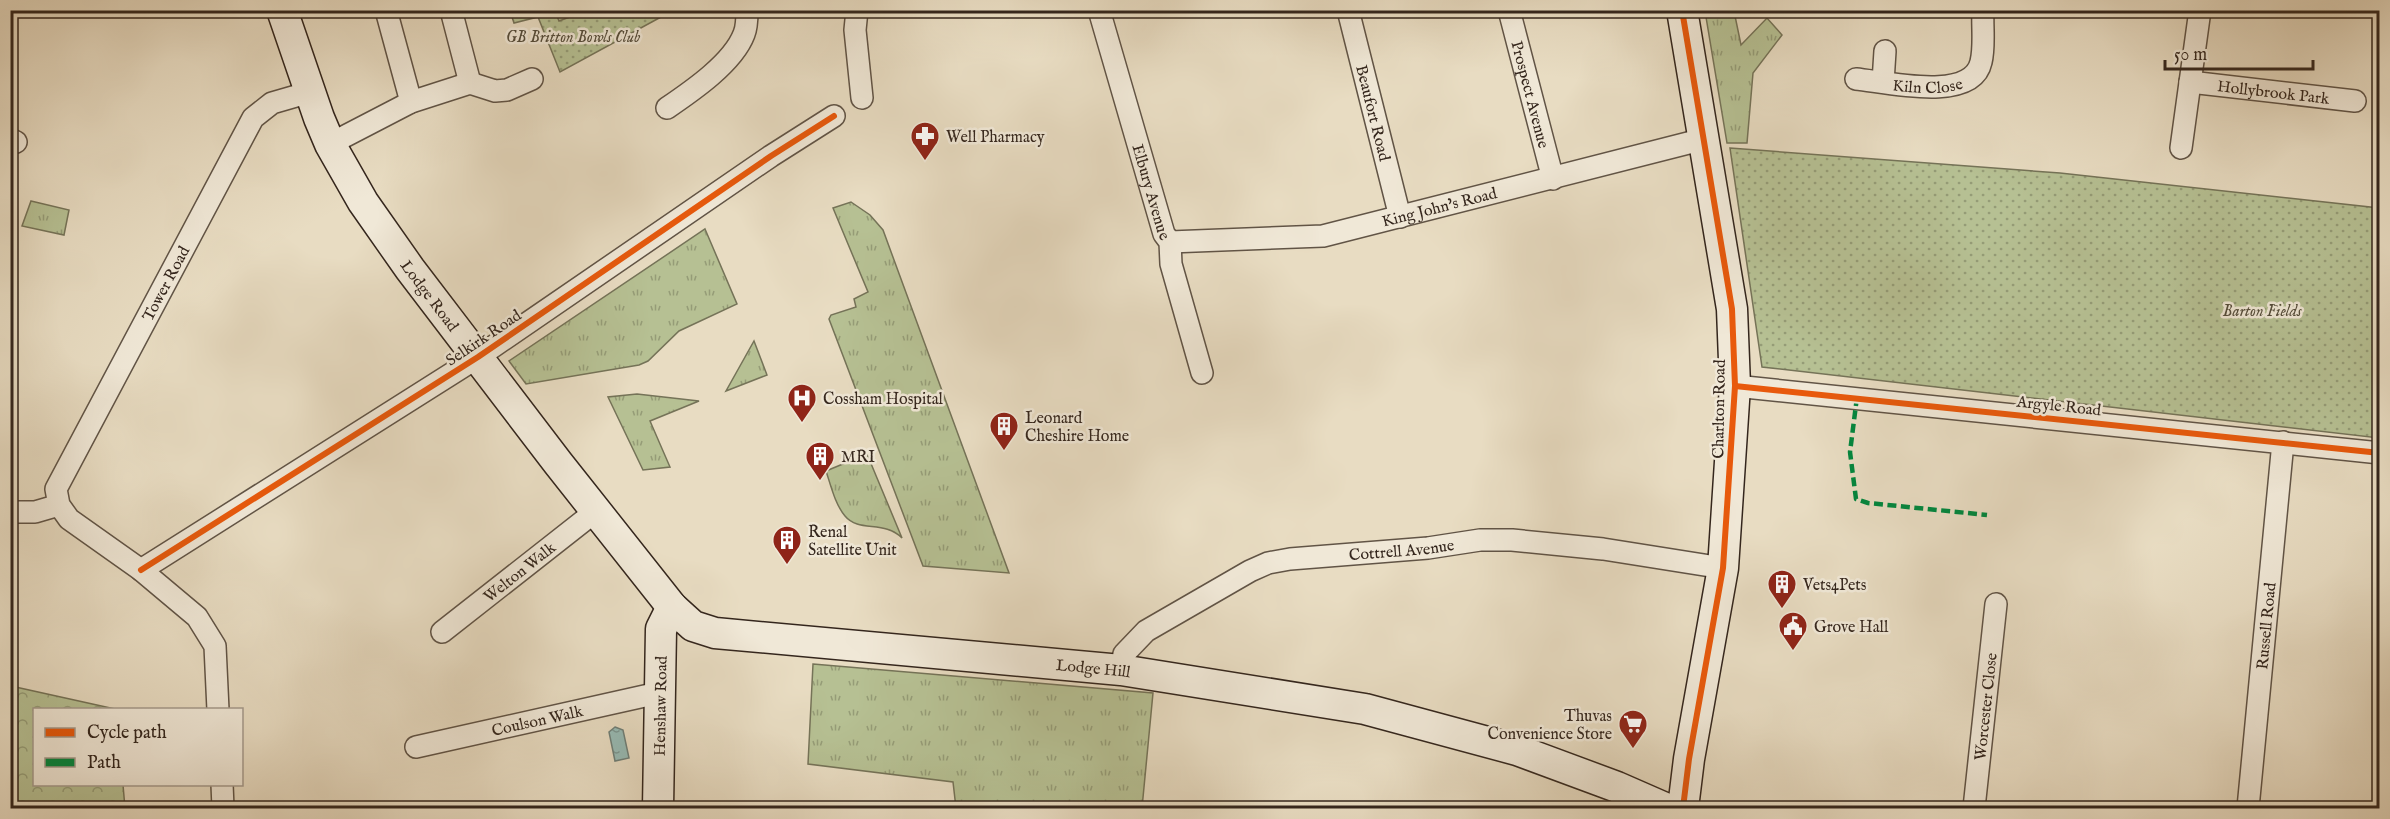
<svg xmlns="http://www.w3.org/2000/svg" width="2390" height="819" font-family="'IM FELL English',serif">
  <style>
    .grass { fill: url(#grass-tufts); stroke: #757358; stroke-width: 1.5 }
    .forest { fill: url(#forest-crowns); stroke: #757358; stroke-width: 1.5 }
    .park { fill: url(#park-dots); stroke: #757358; stroke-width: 1.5 }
    .garden { fill: #b6c093; stroke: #757358; stroke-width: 1.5 }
    .water { fill: url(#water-ripples); stroke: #6f7f78; stroke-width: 1.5 }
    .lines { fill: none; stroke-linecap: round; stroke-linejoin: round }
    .street-casing { stroke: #615446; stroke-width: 24 }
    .secondary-casing { stroke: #34261d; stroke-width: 33 }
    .street { stroke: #f0e8d7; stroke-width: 21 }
    .secondary { stroke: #f0e8d7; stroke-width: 30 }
    .quiet { stroke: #00873e; stroke-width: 4.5; stroke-dasharray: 9 4.5; stroke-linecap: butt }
    .cycleway-casing { stroke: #f0e8d7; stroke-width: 10 }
    .cycleway { stroke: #e8590c; stroke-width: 6 }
    .labels { text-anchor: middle; stroke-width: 5; stroke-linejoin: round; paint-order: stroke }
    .park-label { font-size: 16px; font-style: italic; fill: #544c3a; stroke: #f0e8d7 }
    .street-label { font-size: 16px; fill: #34261d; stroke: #f0e8d7 }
    .poi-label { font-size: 16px; fill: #34261d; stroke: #f0e8d7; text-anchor: start }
  </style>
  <defs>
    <pattern id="grass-tufts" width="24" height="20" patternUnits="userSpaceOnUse" patternTransform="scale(1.5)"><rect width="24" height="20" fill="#b6c093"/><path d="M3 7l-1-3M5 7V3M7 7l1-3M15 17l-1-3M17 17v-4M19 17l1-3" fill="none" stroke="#959c77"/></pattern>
    <pattern id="forest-crowns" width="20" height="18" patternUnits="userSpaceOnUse" patternTransform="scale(1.5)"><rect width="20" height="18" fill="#b6c093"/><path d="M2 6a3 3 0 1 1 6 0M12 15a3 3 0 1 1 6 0" fill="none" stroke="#959c77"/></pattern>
    <pattern id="park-dots" width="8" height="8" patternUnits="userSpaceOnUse" patternTransform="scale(1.5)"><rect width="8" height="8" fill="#b6c093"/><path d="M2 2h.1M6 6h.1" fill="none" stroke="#959c77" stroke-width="1.8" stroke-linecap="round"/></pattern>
    <pattern id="water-ripples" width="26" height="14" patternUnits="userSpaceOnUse" patternTransform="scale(1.5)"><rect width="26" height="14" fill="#97bbb5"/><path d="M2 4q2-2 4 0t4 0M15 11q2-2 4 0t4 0" fill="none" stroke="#7c9893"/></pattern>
  </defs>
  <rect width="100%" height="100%" fill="#e8dcc2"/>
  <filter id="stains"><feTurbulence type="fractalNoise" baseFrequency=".00333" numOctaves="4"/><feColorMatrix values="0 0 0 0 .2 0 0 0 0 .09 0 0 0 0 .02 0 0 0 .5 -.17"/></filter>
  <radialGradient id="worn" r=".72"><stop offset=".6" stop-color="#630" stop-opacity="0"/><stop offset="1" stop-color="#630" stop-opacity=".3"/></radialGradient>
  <g class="grass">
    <polygon points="1705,11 1734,11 1741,45 1767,18 1782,35 1753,73 1747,143 1727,143"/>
    <polygon points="31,201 69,210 64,235 22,226"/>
    <polygon points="851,202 870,215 883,230 1009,573 923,566 829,319 831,315 856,307 854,299 868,292 833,208"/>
    <polygon points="705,229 737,304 679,331 648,361 639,365 526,384 509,361"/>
    <polygon points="754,341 767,375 726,391"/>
    <polygon points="637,394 699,401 650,421 670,467 643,470 608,397"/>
    <path d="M867 454 902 538C884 520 859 533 845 516 835 504 831 486 826 471Z"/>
    <polygon points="813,664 1153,693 1142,808 956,808 953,782 808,764"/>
  </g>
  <polygon class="forest" points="11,686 115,709 34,710 34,784 123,785 125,808 11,808"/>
  <g class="park">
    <polygon points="510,11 672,11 560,72 538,17 514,23"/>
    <polygon points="1730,148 2060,173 2379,208 2379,438 1762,367"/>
  </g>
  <polygon class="garden" points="555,11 586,11 559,21"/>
  <polygon class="water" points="615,727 623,730 629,758 615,761 609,732"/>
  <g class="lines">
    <g class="street-casing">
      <g id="street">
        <polyline points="386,10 411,102"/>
        <polyline points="451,10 470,83"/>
        <polyline points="857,10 855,30 862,98"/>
        <path id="s1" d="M1099 10 1164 234 1170 242 1171 264 1202 373"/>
        <path id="s2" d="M1348 10 1400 217"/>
        <path id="s3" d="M1509 10 1553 179"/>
        <path id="s4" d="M1856 79C1886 82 1972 103 1981 62 1985 46 1982 27 1983 10"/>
        <polyline points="1883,82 1885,51"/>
        <path id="s5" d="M2190 82 2355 101"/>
        <path d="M667 108C692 91 733 63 744 34 747 27 747 18 747 10"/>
        <polyline points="10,139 16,142"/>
        <polyline points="330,144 411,102 470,83 495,91 507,90 532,79"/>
        <polyline points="2181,148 2200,10"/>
        <path id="s6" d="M1170 242 1323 236 1704 139"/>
        <polyline points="1735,386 2380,453"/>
        <polyline points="10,512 35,512 59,505"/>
        <polyline points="141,570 478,357 771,156 834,116"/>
        <path id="s7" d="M442 632 596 511"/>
        <path id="s8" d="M1121 670 1124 654 1146 631 1250 571 1268 563 1290 559 1428 548 1480 540H1512L1603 549 1723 568"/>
        <path id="s9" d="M218 710 215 646 197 617 141 570 69 519 59 505 56 489 253 118 272 103 310 92"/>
        <path id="s10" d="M416 747 658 693"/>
        <polyline points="222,784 223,808"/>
        <path id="s11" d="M1974 808 1996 604"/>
        <path id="s12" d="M2248 808 2283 442"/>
      </g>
    </g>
    <g class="secondary-casing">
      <g id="secondary">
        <path id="s13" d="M282 10 319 118 330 144 363 202 410 269 558 463 672 607 693 626 715 633 1121 670 1365 709 1517 750 1617 787 1665 808"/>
        <polyline points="1682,10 1732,309 1735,386 1723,568 1689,759 1683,808"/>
        <path id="s14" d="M658 808 661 629 672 607"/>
      </g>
    </g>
    <use href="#street" class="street"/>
    <use href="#secondary" class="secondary"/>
    <polyline class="quiet" points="1857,397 1850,452 1856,499 1868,503 1987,515"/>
    <g class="cycleway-casing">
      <g id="cycleway">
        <polyline points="1682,10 1732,309 1735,386 1723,568 1689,759 1683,808"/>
        <polyline points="1735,386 2380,453"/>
        <polyline points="141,570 478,357 771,156 834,116"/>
      </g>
    </g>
    <use href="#cycleway" class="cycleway"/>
  </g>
  <defs>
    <g id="pharmacy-pin" transform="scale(1.5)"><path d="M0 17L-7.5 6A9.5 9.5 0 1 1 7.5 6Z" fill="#8f2418" stroke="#f0e8d7"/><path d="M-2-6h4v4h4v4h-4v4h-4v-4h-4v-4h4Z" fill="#fff"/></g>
    <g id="hospital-pin" transform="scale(1.5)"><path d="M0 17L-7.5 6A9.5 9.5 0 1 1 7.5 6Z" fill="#8f2418" stroke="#f0e8d7"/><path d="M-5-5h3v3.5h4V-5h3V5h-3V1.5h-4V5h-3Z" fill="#fff"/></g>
    <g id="building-pin" transform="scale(1.5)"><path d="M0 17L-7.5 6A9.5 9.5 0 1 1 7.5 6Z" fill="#8f2418" stroke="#f0e8d7"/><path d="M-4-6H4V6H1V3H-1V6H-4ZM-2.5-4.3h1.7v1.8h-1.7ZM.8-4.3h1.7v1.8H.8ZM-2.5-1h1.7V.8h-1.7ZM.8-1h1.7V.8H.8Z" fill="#fff"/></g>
    <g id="civic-pin" transform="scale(1.5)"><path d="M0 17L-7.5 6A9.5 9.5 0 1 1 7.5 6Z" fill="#8f2418" stroke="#f0e8d7"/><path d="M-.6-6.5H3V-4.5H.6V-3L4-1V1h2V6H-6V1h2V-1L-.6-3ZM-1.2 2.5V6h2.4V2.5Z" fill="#fff"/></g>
    <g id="supermarket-pin" transform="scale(1.5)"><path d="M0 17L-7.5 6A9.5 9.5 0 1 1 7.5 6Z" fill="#8f2418" stroke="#f0e8d7"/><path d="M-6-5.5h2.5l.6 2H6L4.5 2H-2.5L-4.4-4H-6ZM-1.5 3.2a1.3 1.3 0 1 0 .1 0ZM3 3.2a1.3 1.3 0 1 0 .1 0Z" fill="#fff"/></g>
  </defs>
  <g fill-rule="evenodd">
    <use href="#pharmacy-pin" x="925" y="136"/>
    <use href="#hospital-pin" x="802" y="398"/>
    <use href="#building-pin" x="1004" y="426"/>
    <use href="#building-pin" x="820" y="456"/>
    <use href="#building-pin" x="787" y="540"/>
    <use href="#building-pin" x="1782" y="584"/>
    <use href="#civic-pin" x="1793" y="626"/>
    <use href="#supermarket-pin" x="1633" y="724"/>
  </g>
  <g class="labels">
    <g class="park-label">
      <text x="573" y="42">GB Britton Bowls Club</text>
      <text x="2262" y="316">Barton Fields</text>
    </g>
    <g class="street-label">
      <text dy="6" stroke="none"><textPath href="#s4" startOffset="72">Kiln Close</textPath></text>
      <text dy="6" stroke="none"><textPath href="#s5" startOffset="84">Hollybrook Park</textPath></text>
      <text dy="6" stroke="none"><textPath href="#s3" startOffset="87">Prospect Avenue</textPath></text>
      <text dy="6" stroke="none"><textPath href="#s2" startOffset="106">Beaufort Road</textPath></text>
      <text dy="6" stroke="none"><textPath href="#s1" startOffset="189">Elbury Avenue</textPath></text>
      <text dy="6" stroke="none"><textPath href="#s6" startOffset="273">King John's Road</textPath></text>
      <text dy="6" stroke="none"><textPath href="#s9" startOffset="526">Tower Road</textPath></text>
      <text dy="6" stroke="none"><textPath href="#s13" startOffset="324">Lodge Road</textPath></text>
      <text transform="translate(483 337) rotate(-34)" y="6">Selkirk Road</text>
      <text transform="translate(2059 405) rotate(6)" y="6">Argyle Road</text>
      <text transform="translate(1718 409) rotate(-89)" y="6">Charlton Road</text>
      <text dy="6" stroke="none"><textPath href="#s8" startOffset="322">Cottrell Avenue</textPath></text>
      <text dy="6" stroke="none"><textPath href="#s7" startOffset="98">Welton Walk</textPath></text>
      <text dy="6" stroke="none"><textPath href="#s12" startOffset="183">Russell Road</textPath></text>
      <text dy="6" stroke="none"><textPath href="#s13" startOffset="1150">Lodge Hill</textPath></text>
      <text dy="6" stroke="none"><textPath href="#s11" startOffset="102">Worcester Close</textPath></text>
      <text dy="6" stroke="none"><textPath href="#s14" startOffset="102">Henshaw Road</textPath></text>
      <text dy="6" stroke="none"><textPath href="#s10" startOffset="124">Coulson Walk</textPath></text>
    </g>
    <g class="poi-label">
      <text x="946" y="142">Well Pharmacy</text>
      <text x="823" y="404">Cossham Hospital</text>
      <text x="1025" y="423">Leonard<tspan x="1025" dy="18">Cheshire Home</tspan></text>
      <text x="841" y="462">MRI</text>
      <text x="808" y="537">Renal<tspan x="808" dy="18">Satellite Unit</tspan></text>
      <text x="1803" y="590">Vets4Pets</text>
      <text x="1814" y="632">Grove Hall</text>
      <text x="1612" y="721" text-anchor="end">Thuvas<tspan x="1612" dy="18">Convenience Store</tspan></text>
    </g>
  </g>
  <rect width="2390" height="819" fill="none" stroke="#e8dcc2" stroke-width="36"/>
  <rect x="12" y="12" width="2366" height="795" fill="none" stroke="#34261d" stroke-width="3"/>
  <rect x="18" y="18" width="2354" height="783" fill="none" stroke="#34261d" stroke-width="1.5"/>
  <rect x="33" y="708" width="210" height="78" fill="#f0e8d7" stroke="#a59a8d" stroke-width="1.5"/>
  <rect x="45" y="728" width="30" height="9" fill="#e8590c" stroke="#a59a8d" stroke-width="1.5"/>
  <text x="87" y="738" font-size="18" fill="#34261d">Cycle path</text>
  <rect x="45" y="758" width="30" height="9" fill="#00873e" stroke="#a59a8d" stroke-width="1.5"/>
  <text x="87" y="768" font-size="18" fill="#34261d">Path</text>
  <path d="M2165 60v9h148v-9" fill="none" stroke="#34261d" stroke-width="3"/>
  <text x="2174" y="60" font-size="18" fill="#34261d" stroke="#f0e8d7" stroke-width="4.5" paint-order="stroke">50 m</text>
  <rect width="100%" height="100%" filter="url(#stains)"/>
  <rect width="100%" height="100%" fill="url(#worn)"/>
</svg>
